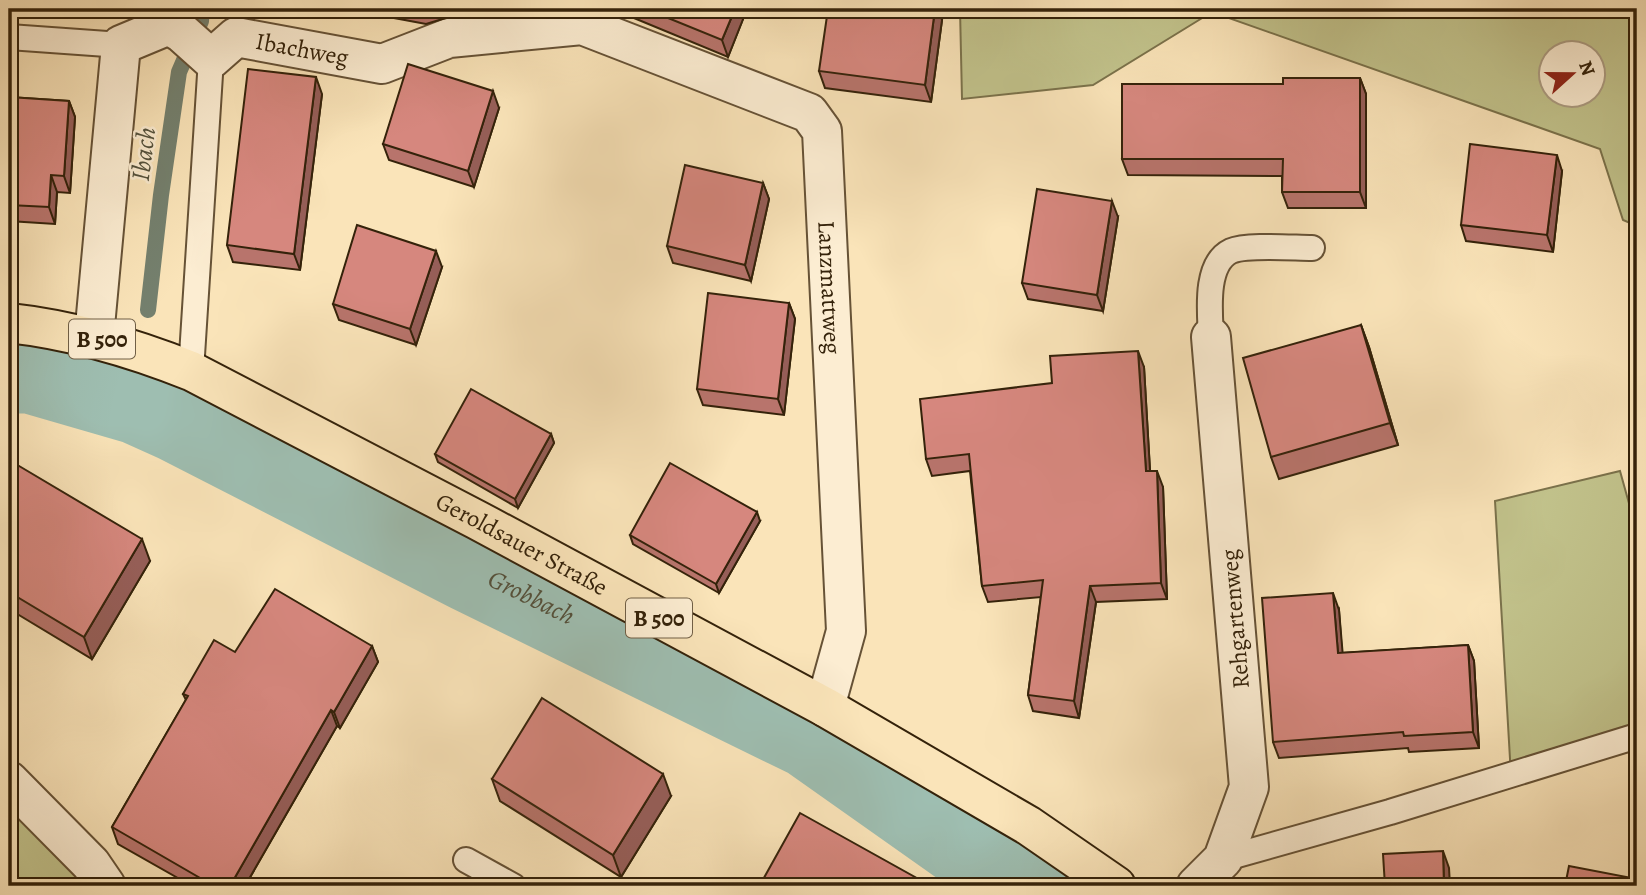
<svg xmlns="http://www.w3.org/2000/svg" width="1646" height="895" font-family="Alegreya,serif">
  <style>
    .green { fill: #c2c38c; stroke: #7b724b; stroke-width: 2; fill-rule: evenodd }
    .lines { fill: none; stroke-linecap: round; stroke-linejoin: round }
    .stream { stroke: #74806e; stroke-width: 16 }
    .river { stroke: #9ebeb1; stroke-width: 91 }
    .lane-casing { stroke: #665236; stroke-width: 28 }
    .street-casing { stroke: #665236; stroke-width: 42 }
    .primary-casing { stroke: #34220a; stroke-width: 42 }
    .lane { stroke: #fcedd2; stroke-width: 24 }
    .street { stroke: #fcedd2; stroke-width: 38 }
    .primary { stroke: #fae4b9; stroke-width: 38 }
    .wall { fill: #b8746c; stroke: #34220a; stroke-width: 2 }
    .shaded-wall { fill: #965e58; stroke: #34220a; stroke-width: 2 }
    .building { fill: #d6877e; stroke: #34220a; stroke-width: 2 }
    .labels { text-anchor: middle; stroke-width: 5; stroke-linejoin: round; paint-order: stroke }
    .shield { fill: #fcedd2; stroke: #705f46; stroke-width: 2 }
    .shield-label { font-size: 23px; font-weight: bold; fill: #34220a }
    .street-label { font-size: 24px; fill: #34220a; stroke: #fcedd2 }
    .water-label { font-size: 26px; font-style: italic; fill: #54513c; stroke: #fcedd2 }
  </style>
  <rect width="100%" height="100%" fill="#fae4b9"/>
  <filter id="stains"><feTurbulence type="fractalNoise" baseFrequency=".00286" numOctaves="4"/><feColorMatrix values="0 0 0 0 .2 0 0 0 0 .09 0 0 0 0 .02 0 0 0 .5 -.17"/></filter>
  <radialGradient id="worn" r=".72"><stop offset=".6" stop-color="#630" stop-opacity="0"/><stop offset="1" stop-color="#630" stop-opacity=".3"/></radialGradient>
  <g class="green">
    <path d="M960 9H1637V226L1623 220 1600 149 1212 12 1093 85 962 99ZM1552 52H1594V94H1552Z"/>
    <polygon points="1620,471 1637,532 1637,736 1511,776 1495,501"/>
    <polygon points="9,781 100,886 9,886"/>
  </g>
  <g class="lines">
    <polyline class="stream" points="148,310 161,195 179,72 201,21 202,9"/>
    <path class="river" id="s1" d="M9 368H31L138 399 178 417 471 567 812 734 1027 886"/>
    <g class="lane-casing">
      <g id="lane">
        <polyline points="9,37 121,45"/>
        <path d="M1211 337C1210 313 1204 264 1231 251 1247 244 1294 248 1312 248"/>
        <polyline points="191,371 211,59"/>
        <polyline points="1223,859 1390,812 1637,736"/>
        <polyline points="466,860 513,886"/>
      </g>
    </g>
    <g class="street-casing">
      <g id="street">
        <path id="s2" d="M94 337 121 45 169 25 182 33 211 59 236 37 382 64 449 38 582 25 809 113 822 131 846 631 825 707"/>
        <polyline points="9,781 91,864 106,886"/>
        <polyline points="1196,886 1223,859 1249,787 1211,337"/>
      </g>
    </g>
    <g class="primary-casing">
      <g id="primary">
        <path id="s3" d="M9 323C73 330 131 347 191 371L477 520 825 707 1029 826 1116 886"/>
      </g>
    </g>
    <use href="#lane" class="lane"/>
    <use href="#street" class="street"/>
    <use href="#primary" class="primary"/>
  </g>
  <g class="wall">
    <polygon points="386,9 490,9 489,12 479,13 457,9 456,15 426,24 389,17"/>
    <polygon points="617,9 747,9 728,57 617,11"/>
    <polygon points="942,20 931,102 825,88 819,71"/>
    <polygon points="1360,78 1366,94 1366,208 1288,208 1282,192 1282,176 1128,175 1122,159 1283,84"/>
    <polygon points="322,94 300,270 233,262 227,245"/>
    <polygon points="9,97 69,101 75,117 70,193 57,192 55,224 9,221"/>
    <polygon points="499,108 474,187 389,160 383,144"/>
    <polygon points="1562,171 1553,252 1466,241 1461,225"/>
    <polygon points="763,183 769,199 751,281 673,263 667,246"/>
    <polygon points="1118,217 1103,311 1028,299 1022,283"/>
    <polygon points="442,267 416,345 339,320 333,304"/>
    <polygon points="789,303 795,319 784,415 703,405 697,389"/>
    <polygon points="1361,325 1369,347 1398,445 1279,479 1271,457"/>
    <polygon points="1144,367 1150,471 1163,487 1167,599 1096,602 1079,718 1033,711 1028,695 1041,597 988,602 982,586 970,471 932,476 926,459 1052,383"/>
    <polygon points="551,434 554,443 518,508 438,462 435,454"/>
    <polygon points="9,460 150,561 92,659 9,609"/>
    <polygon points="760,521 719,593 633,544 630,535"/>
    <polygon points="1339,610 1342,653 1468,645 1474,661 1479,748 1409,752 1408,748 1279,758 1273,742"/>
    <polygon points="372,646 378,662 340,728 337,726 245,886 192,886 118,844 112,827 186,700 183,694 235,652"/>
    <polygon points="492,779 671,796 621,877 500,801"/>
  </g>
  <g class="shaded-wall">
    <polygon points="735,9 747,9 728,57 722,40"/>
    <polygon points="935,9 938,9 942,20 931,102 925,85"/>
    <polygon points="316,77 322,94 300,270 294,254"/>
    <polygon points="1360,78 1366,94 1366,208 1360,192"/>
    <polygon points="493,91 499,108 474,187 468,171"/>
    <polygon points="69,101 75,117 70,193 64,176"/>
    <polygon points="1557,155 1562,171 1553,252 1547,235"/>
    <polygon points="51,175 57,192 55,224 49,207"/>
    <polygon points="763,183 769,199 751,281 745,265"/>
    <polygon points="1112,201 1118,217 1103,311 1097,295"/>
    <polygon points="436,251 442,267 416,345 410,329"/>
    <polygon points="789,303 795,319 784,415 778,399"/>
    <polygon points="1361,325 1369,347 1398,445 1390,423"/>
    <polygon points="1138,351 1144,367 1151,487 1146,471"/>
    <polygon points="551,434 554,443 518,508 515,499"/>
    <polygon points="1157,471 1163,487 1167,599 1161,583"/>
    <polygon points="757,512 760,521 719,593 716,584"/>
    <polygon points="142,539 150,561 92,659 84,637"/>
    <polygon points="1090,586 1096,602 1079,718 1074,701"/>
    <polygon points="1333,593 1339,610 1344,669 1338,653"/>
    <polygon points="1468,645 1474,661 1479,748 1473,732"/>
    <polygon points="372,646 378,662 340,728 334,712"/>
    <polygon points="331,710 337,726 245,886 230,886"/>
    <polygon points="663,774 671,796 621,877 613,855"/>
    <polygon points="1443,851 1449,868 1450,886 1444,886"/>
  </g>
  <g class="building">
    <polygon points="646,9 735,9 722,40"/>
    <polygon points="828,9 935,9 925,85 819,71"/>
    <polygon points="408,64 493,91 468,171 383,144"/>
    <polygon points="248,69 316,77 294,254 227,245"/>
    <polygon points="1283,78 1360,78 1360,192 1282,192 1283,159 1122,159 1122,84 1283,84"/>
    <polygon points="9,97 69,101 64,176 51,175 49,207 9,205"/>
    <polygon points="1470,144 1557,155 1547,235 1461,225"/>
    <polygon points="685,165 763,183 745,265 667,246"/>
    <polygon points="1037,189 1112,201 1097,295 1022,283"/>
    <polygon points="357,225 436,251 410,329 333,304"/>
    <polygon points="708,293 789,303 778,399 697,389"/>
    <polygon points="1361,325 1390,423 1271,457 1243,358"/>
    <polygon points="1138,351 1146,471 1157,471 1161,583 1090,586 1074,701 1028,695 1043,580 982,586 969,454 926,459 920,399 1052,383 1050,356"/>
    <polygon points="471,389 551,434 515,499 435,454"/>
    <polygon points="9,460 142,539 84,637 9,592"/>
    <polygon points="670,463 757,512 716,584 630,535"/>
    <polygon points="275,589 372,646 334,712 331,710 230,886 214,886 112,827 188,696 183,694 214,640 235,652"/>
    <polygon points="1333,593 1338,653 1468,645 1473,732 1404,736 1403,732 1273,742 1262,598"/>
    <polygon points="542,698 663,774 613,855 492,779"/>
    <polygon points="800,813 931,886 762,886 760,885"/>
    <polygon points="1443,851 1444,886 1385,886 1383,854"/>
    <polygon points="1569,866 1637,879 1637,886 1565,886"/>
  </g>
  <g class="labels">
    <g class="shield">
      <rect x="69" y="319.5" width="66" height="39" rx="5"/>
      <rect x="626" y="598.5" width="66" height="39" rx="5"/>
    </g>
    <g class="shield-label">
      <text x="102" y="347">B 500</text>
      <text x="659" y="626">B 500</text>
    </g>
    <g class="street-label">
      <text dy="8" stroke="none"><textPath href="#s2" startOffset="500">Ibachweg</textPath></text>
      <text dy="8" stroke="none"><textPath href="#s2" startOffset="1209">Lanzmattweg</textPath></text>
      <text dy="8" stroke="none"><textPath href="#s3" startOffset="562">Geroldsauer Straße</textPath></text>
      <text transform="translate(1235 619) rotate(-95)" y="8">Rehgartenweg</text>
    </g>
    <g class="water-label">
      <text transform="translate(143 154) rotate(-83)" y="9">Ibach</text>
      <text dy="9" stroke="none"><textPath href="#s1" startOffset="574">Grobbach</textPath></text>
    </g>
  </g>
  <rect width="1646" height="895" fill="none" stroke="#fae4b9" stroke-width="35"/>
  <rect x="10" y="10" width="1625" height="874" fill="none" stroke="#34220a" stroke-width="3.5"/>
  <rect x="18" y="18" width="1611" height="860" fill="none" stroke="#34220a" stroke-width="2"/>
  <g transform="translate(1572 74) rotate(69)"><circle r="33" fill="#fcedd2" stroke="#ac9c82" stroke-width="2"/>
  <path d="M0-5L12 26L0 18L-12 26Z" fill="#8f2418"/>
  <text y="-10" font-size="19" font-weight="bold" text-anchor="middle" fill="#34220a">N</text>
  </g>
  <rect width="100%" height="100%" filter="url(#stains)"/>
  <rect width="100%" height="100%" fill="url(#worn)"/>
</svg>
